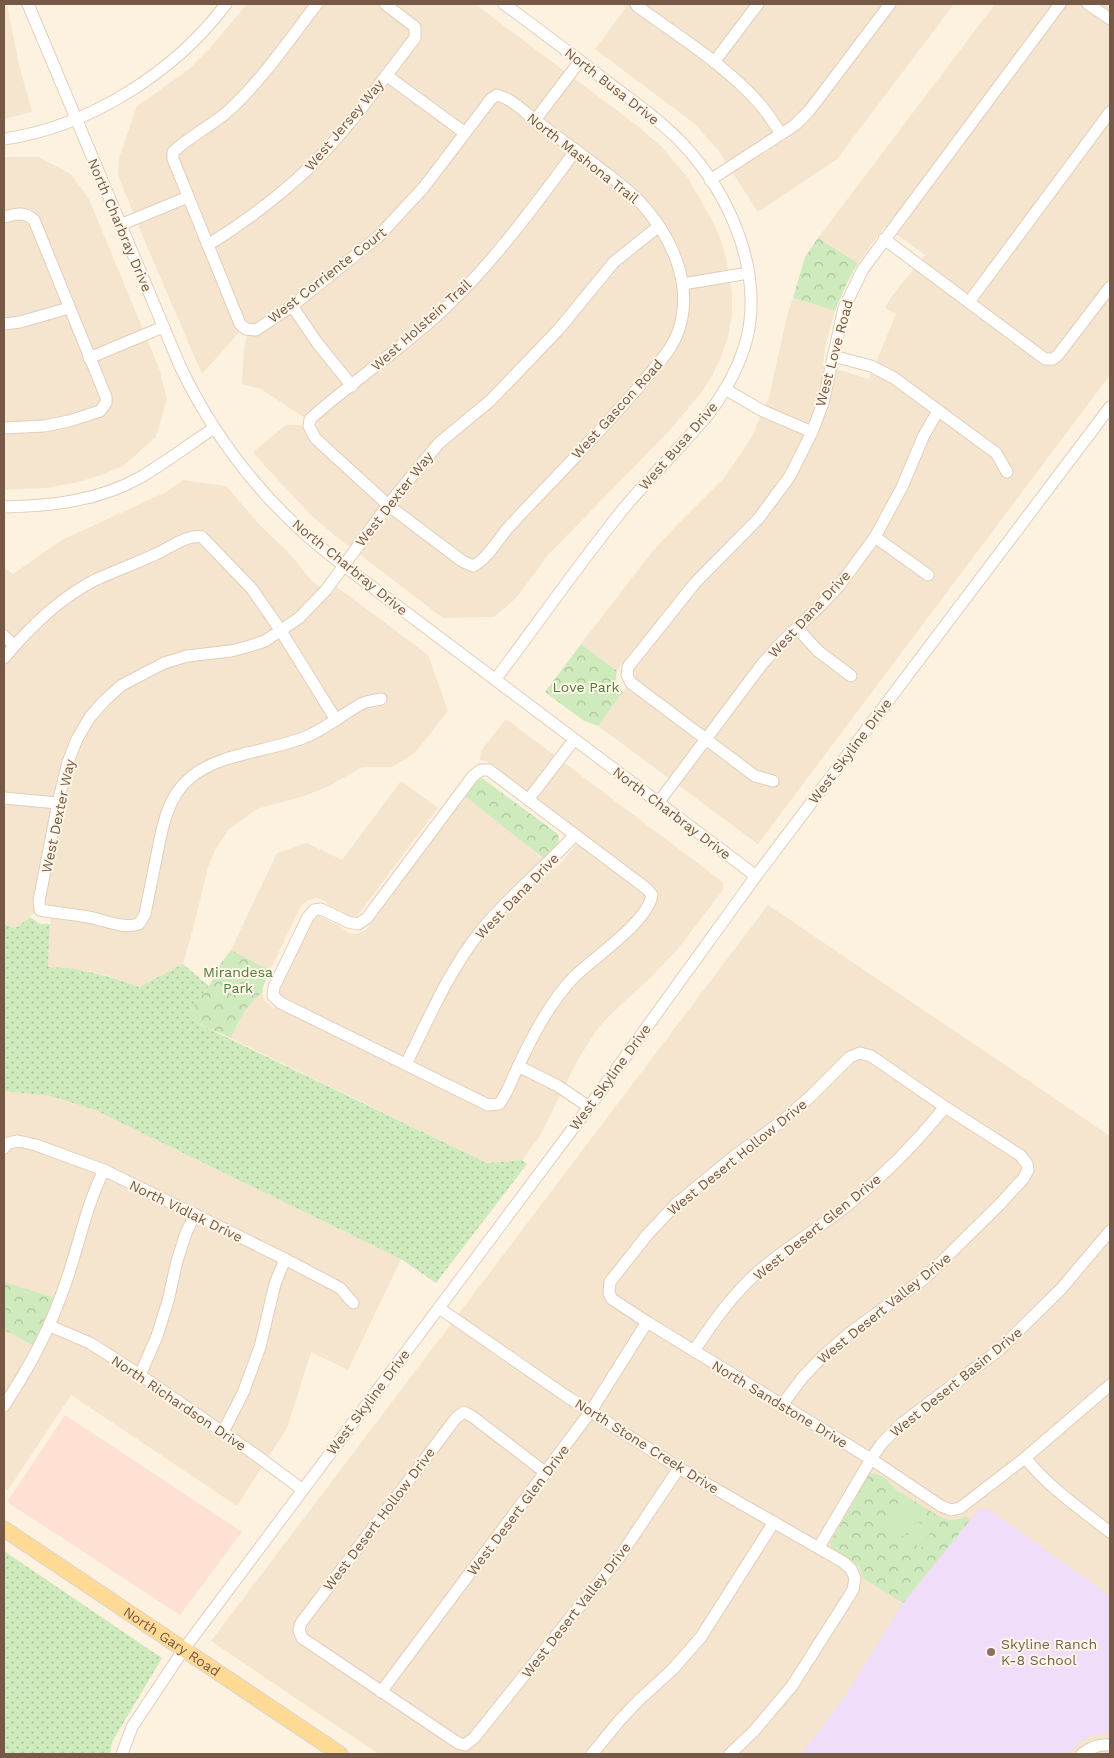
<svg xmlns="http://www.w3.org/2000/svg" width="1114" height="1758" font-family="'Work Sans',sans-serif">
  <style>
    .residential { fill: #f5e4ce }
    .commercial { fill: #fee1d3 }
    .education { fill: #efddf9 }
    .grass { fill: url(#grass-dots) }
    .park { fill: url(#park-crowns) }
    .garden { fill: #cfebbe }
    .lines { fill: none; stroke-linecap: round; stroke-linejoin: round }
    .minor-casing { stroke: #e1cebb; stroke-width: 13 }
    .major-casing { stroke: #dbd4cf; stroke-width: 17 }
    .minor { stroke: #fff; stroke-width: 11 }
    .major { stroke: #ffda95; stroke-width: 15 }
    .education-dot { fill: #8d6e63; stroke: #fff6e7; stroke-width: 2 }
    .labels { text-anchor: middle; stroke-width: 4; stroke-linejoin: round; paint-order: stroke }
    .street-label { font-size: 14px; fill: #755846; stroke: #fff6e7 }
    .park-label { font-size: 14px; fill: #4e7b3e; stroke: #fff6e7 }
    .education-label { font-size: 14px; fill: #785e54; stroke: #fff6e7; text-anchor: start }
  </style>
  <defs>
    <pattern id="grass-dots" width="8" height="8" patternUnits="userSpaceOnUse" patternTransform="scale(1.25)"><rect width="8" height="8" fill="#cfebbe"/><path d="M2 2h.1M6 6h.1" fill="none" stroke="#adc19c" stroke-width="1.8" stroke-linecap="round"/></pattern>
    <pattern id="park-crowns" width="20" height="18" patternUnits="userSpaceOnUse" patternTransform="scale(1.25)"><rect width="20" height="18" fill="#cfebbe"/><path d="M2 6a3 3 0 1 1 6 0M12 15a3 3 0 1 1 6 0" fill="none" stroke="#adc19c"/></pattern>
  </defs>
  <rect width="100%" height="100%" fill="#fdf2e0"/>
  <g class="residential">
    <polygon points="4,4 7,4 19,65 32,112 4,119"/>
    <polygon points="247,4 475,4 635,124 662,147 688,178 712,220 720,238 726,257 732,294 732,314 728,337 721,357 712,376 701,393 668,432 549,554 516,598 494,617 443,618 338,538 312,516 276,478 253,452 286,425 298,425 316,430 318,424 302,416 261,389 242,384 244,349 249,323 246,322 236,336 202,374 143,237 118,175 119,158 137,106 188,70 210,48"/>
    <polygon points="624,4 954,4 837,159 758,212 718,150 695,124 595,49 625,9"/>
    <polygon points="995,4 1110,4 1110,375 758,844 598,726 636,674 622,663 617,671 581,644 652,552 676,526 723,479 742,452 751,438 769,397 787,316 793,298 835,311 826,343 823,365 869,379 896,314 885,308 892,296 925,255 885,226 858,263 818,238"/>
    <polygon points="4,157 38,157 71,174 89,199 160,371 167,399 156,437 123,466 99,476 74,483 46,488 4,490"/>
    <polygon points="183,480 226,486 260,525 290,554 311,580 331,595 337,587 428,655 448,711 416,752 392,767 362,767 327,787 304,796 257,809 229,829 215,850 208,867 194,925 183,964 139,987 112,977 90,971 48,967 51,907 46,903 15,928 4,924 4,567 13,574 62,540 166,492"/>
    <polygon points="506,719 723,882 723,890 677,950 649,979 608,1017 596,1031 577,1061 540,1136 522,1160 487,1163 231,1038 247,1006 252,1000 262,993 265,1001 274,1009 280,996 278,990 312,919 319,916 339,926 349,933 355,934 366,930 465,796 505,826 554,869 560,864 583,836 499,773 493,766 486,761 480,760 481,751"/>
    <polygon points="401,781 438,808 358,915 353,917 330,906 323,900 316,898 308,900 301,906 270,970 231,950 277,853 307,843 342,860"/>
    <polygon points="768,905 1110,1136 1110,1754 379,1754 211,1641"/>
    <polygon points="4,1091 28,1092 51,1096 95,1110 401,1259 348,1370 311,1352 287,1428 237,1506 71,1395 8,1490 4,1487"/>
  </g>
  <polygon class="commercial" points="65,1415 242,1532 180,1615 7,1502"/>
  <polygon class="education" points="987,1508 1110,1596 1110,1734 1104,1733 1091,1736 1080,1741 1069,1754 801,1754 842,1701 903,1603 978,1510"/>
  <g class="grass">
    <path d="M30 917 40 924H50L48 967C82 968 107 975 139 987L183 964 209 986 190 1010 195 1022 487 1163 522 1160 527 1164 436 1283 401 1259 95 1110 51 1096 4 1091V924L15 928Z"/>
    <polygon points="4,1551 162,1658 112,1742 110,1754 4,1754"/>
  </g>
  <g class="park">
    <polygon points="818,238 858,263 845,287 835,311 793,298 805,257"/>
    <path d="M581 644 617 671C615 680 616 686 623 692L598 726 584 721 545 692Z"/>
    <polygon points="482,778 558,834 559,842 544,859 465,796 479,779"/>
    <path d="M231 950 270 970 263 987 262 993C245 1005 240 1020 231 1038L195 1022 190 1017V1010L209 986 221 963Z"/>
    <polygon points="4,1282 55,1298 33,1345 4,1330"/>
    <path d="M872 1473C881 1474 890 1482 895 1489L940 1517C950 1521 957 1521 966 1516L970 1520 903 1603 863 1578 860 1567 832 1549 830 1543 868 1476Z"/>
  </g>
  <g class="garden">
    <polygon points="904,1503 920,1513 904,1537 888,1527"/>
    <polygon points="917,1521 932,1530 921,1548 906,1538"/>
  </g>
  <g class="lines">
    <g class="minor-casing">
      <g id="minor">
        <path d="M28 4 180 366C210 429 253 487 305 534 317 545 331 555 343 565L756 876"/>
        <path d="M317 4C288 41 261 82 226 113 209 127 189 137 173 152V159L240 324 246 329 256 330 292 306 378 237 424 187 491 99 497 95C512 99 523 111 535 120 556 136 577 151 598 167 612 178 627 188 639 201 671 235 695 285 678 332 672 349 658 364 646 378 619 411 589 442 560 473 543 491 525 509 508 528 497 541 487 559 473 566L462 561 388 505 315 438 309 426 310 419C354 380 403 348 445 308 495 261 535 205 576 150"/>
        <path d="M636 4 637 6C678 36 724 64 758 102 767 112 774 123 781 134"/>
        <polyline points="1088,4 1110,19"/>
        <polyline points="714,62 758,4"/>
        <polyline points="386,75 465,133"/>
        <polyline points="535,120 580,61"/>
        <path d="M4 139C89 127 175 72 226 4"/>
        <polyline points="710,180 795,125 809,111 890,4"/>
        <path d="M4 217C16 214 24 211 34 220L106 397V403L100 411 69 421 44 426 4 428"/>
        <polyline points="120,225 188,197"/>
        <polyline points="884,239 1045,359 1053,359 1058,355 1110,287"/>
        <path d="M208 245C239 226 270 203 297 179 341 140 379 84 415 38V27L385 4"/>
        <polyline points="683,284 748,273"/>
        <polyline points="969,302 1110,112"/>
        <polyline points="292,306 318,344 352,386"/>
        <polyline points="4,324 20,322 69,308"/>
        <polyline points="833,356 871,366 894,378 996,453 1007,472"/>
        <polyline points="89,358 163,327"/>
        <polyline points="725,389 761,410 812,432"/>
        <path d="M4 507C51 506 99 501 141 477 166 462 190 444 214 428"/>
        <polyline points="875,537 928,575"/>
        <polyline points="797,628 818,651 851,676"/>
        <polyline points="4,636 14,645"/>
        <path d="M4 658C29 628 57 600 93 581 114 571 135 564 156 554 170 548 187 534 202 537L252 589 281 631 336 720"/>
        <path d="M495 680C537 624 577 567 620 513 648 478 682 447 710 412 726 390 740 365 747 338 763 269 729 193 682 143 659 119 631 100 605 80 571 54 538 29 504 4"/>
        <path d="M381 699C375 700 368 701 363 703 342 714 325 730 303 738 278 747 252 751 226 759 175 775 166 806 157 854 153 874 149 894 145 914L139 924C121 929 105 920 88 917 72 914 56 913 40 910L39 901 58 803 68 762 77 739 90 717 105 700 122 685 164 663 187 656 231 651 250 646 265 641 299 618 326 590 388 505 439 443 491 400 559 329 614 262 659 226"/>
        <path d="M481 770H489L647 889 652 895C648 922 593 958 574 977 550 1002 532 1036 518 1067 511 1080 508 1093 499 1104L488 1105 281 1003 273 996 274 987 308 917 314 910 321 909 348 922 358 924 367 918 473 776Z"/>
        <polyline points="773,781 755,776 631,683 627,675 628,667 695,583 759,518 790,476 812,432 823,403 844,308 863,269 1060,4"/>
        <polyline points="4,798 58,803"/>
        <polyline points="528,800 574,740"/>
        <polyline points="658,803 763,663 783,641 819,607 839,586 875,537 902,487 924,435 938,411"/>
        <path d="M406 1064C429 1018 450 968 483 928 511 895 545 867 575 835"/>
        <polyline points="518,1066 558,1086 589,1107"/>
        <polyline points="4,1148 8,1143 18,1141 36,1145 104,1170 285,1259 340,1288 353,1303"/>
        <polyline points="439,1308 566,1396 679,1468 843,1562 851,1569 855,1578 853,1590 792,1686 754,1731 730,1754"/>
        <polyline points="50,1326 90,1343 140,1375 253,1453 303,1490"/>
        <path d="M694 1351C713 1322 733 1294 759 1271 787 1247 819 1228 848 1205 883 1176 916 1143 945 1107"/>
        <polyline points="140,1375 157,1336 168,1301 177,1261 186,1233 195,1214"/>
        <polyline points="782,1405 803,1377 822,1357 851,1332 925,1278 1001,1203 1023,1179 1028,1170 1027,1164 1020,1155 945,1107 871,1056 860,1053 850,1057 811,1096 786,1118 732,1158 676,1204 647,1235 610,1282 609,1293 612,1299 647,1322 871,1459 941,1506 951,1510 960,1508 1025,1458 1110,1385"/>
        <path d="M4 1406C32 1363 52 1325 68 1276 80 1240 87 1204 104 1170"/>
        <polyline points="223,1432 243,1393 260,1347 275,1284 285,1259"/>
        <path d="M1025 1458C1051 1489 1079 1508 1110 1532"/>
        <polyline points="546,1473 473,1417 464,1412 456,1418 301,1623 299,1630 302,1638 458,1743 465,1745 474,1738 620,1556 679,1468"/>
        <polyline points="819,1547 871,1459 882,1443 900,1425 999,1350 1061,1289 1110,1231"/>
        <polyline points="381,1692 591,1411 647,1322"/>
        <polyline points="122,1754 132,1727 184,1649 589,1107 756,876 1110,407"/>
        <polyline points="592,1754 620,1720 639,1700 672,1670 701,1637 774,1522"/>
        <path d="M1082 1754C1091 1747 1099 1744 1110 1745"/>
      </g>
    </g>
    <g class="major-casing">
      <g id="major">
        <path id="s1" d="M4 1529 340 1754"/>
      </g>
    </g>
    <use href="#minor" class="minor"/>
    <use href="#major" class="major"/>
  </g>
  <circle class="education-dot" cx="991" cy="1652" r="5"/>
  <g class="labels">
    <g class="street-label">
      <text transform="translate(612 86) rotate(38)" y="5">North Busa Drive</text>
      <text transform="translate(344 125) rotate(-50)" y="5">West Jersey Way</text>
      <text transform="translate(583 158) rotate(38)" y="5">North Mashona Trail</text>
      <text transform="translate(120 225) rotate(67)" y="5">North Charbray Drive</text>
      <text transform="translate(327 275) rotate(-38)" y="5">West Corriente Court</text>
      <text transform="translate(421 325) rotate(-42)" y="5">West Holstein Trail</text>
      <text transform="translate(834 353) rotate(-75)" y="5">West Love Road</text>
      <text transform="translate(617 409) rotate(-48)" y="5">West Gascon Road</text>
      <text transform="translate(678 446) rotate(-49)" y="5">West Busa Drive</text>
      <text transform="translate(394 499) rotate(-52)" y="5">West Dexter Way</text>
      <text transform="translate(350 567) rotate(39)" y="5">North Charbray Drive</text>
      <text transform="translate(809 614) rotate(-47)" y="5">West Dana Drive</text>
      <text transform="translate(850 751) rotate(-53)" y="5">West Skyline Drive</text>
      <text transform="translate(672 813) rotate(37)" y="5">North Charbray Drive</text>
      <text transform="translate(58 816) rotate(-78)" y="5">West Dexter Way</text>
      <text transform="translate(517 896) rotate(-46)" y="5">West Dana Drive</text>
      <text transform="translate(610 1077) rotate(-54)" y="5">West Skyline Drive</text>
      <text transform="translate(737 1157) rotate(-39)" y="5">West Desert Hollow Drive</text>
      <text transform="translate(186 1211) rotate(26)" y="5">North Vidlak Drive</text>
      <text transform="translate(817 1227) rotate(-39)" y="5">West Desert Glen Drive</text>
      <text transform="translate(884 1308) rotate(-39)" y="5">West Desert Valley Drive</text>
      <text transform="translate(956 1382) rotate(-39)" y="5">West Desert Basin Drive</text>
      <text transform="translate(368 1402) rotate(-53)" y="5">West Skyline Drive</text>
      <text transform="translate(179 1403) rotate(34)" y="5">North Richardson Drive</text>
      <text transform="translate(780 1404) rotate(31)" y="5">North Sandstone Drive</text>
      <text transform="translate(647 1446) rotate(32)" y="5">North Stone Creek Drive</text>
      <text transform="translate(518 1510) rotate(-53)" y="5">West Desert Glen Drive</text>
      <text transform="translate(379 1519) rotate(-53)" y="5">West Desert Hollow Drive</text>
      <text transform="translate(576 1610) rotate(-52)" y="5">West Desert Valley Drive</text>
      <text dy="5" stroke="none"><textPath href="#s1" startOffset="202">North Gary Road</textPath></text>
    </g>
    <g class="park-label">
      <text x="586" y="692">Love Park</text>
      <text x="238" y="977">Mirandesa<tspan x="238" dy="16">Park</tspan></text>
    </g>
    <g class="education-label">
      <text x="1001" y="1649">Skyline Ranch<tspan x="1001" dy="16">K-8 School</tspan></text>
    </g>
  </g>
  <rect width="1114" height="1758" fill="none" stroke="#755846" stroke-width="10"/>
</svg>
